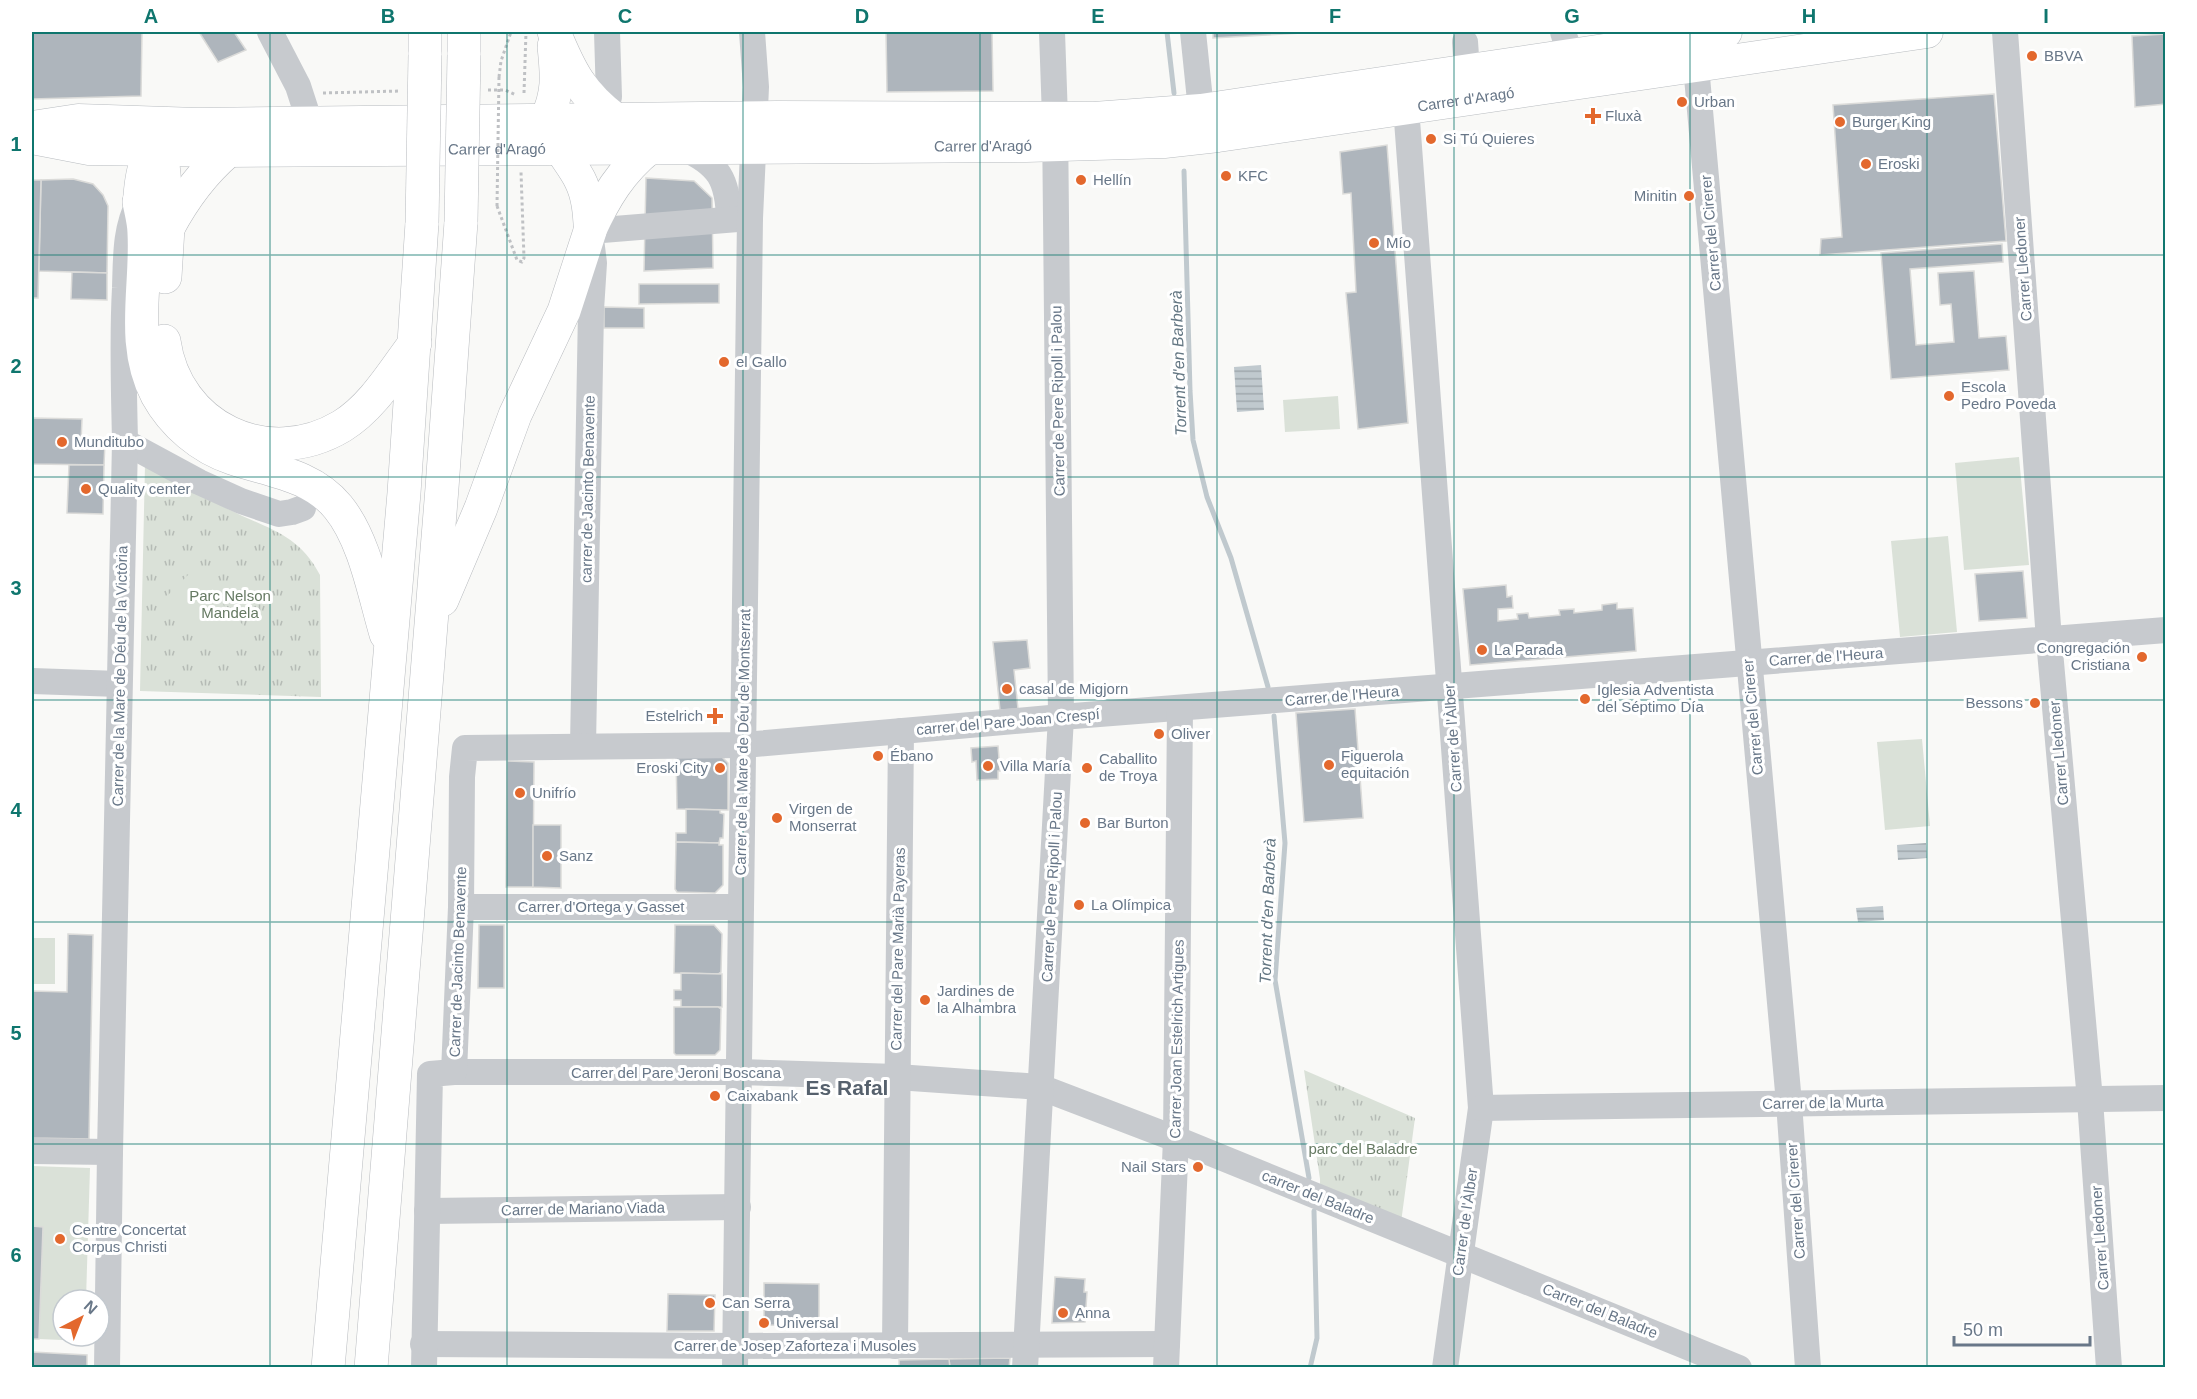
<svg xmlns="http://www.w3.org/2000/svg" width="2197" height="1399" font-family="Arial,sans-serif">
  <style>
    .grass { fill: url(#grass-tufts) }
    .pitch { fill: #dae1d8 }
    .water { fill: url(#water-rules) }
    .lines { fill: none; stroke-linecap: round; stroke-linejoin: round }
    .stream { stroke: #c0c9ce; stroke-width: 5 }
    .building { fill: #aeb5bc; stroke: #dbdbd9; stroke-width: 1.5 }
    .major-casing { stroke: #b8bcc0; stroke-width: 33 }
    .highway-casing { stroke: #b8bbbf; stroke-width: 34 }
    .path { stroke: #bfc1c4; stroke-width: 3; stroke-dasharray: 3 3; stroke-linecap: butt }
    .minor { stroke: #c7cace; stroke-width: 26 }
    .major { stroke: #fff; stroke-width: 32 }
    .highway { stroke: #fff; stroke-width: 33 }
    .highway-bridge-casing { stroke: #b8bbbf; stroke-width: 34; stroke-linecap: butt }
    .path-bridge { stroke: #bfc1c4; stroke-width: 3; stroke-dasharray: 3 3; stroke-linecap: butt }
    .highway-bridge { stroke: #fff; stroke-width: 33 }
    .grid { fill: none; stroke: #0f766e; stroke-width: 1.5; stroke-opacity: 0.55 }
    .poi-dot { fill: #e3682d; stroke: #fff; stroke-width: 2 }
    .labels { text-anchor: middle; stroke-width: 6; stroke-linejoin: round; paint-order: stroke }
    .poi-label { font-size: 15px; fill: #687788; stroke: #fff; text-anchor: start }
    .street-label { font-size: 15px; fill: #687788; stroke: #fff }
    .park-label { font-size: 15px; fill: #667a63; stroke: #fff }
    .water-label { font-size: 16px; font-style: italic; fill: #647783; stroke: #fff }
    .district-label { font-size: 21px; font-weight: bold; fill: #56616d; stroke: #fff }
    .neatline { fill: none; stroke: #0f766e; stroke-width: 2 }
    .grid-label { font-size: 20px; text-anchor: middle; font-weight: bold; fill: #0f766e }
  </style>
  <defs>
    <pattern id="grass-tufts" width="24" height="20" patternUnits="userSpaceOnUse" patternTransform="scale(1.5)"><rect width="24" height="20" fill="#dae1d8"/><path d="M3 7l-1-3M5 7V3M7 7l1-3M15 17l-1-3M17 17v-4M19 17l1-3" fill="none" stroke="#b5bbb5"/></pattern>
    <pattern id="water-rules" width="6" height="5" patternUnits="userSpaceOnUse" patternTransform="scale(1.5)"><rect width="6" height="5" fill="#c0c9ce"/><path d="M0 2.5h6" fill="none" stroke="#a0a8ad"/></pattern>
  </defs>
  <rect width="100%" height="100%" fill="#f9f9f7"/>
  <g class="grass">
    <path d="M145 465C173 479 200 494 228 509 267 529 298 533 320 575L321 697 140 691Z"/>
    <polygon points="1304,1070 1415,1118 1400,1230 1320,1198 1320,1179"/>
  </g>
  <g class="pitch">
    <polygon points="1338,396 1340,429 1285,432 1283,400"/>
    <polygon points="2019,457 2029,565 1964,570 1955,463"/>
    <polygon points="1948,536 1957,632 1900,637 1891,541"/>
    <polygon points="191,572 244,626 215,655 163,600"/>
    <polygon points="1922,739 1930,826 1885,830 1877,742"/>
    <rect x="32" y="938" width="23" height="46"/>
    <polygon points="32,1166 90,1168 86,1300 63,1300 63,1336 85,1336 85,1341 39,1339 43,1227 32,1226"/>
  </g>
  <g class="water">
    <polygon points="1261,365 1264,410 1237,412 1234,367"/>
    <polygon points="1926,843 1927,858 1898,860 1897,845"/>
    <polygon points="1883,906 1884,920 1858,922 1856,908"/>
  </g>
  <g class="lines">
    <g class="stream">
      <polyline points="1167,32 1174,93"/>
      <polyline points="1184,171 1190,391 1193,440 1207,497 1231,558 1268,687"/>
      <polyline points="1274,716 1285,843 1275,980 1309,1178"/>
      <polyline points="1310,1368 1317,1338 1314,1211"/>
    </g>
  </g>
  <g class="building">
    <polygon points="32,32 142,32 141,96 32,99"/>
    <polygon points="199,32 234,32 246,50 218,62"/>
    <polygon points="886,32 992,32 993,91 887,92"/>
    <polygon points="1213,32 1321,32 1213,38"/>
    <polygon points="2166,34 2166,104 2135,107 2132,36"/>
    <polygon points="1994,94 2006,241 1820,255 1821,239 1842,237 1833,105"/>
    <polygon points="1387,145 1408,423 1358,429 1346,293 1356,292 1351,193 1343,194 1340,152"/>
    <polygon points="646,178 694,181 712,198 713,268 644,271"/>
    <polygon points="73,179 93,184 103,195 108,206 107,273 39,271 41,180"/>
    <polygon points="32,180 41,180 38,298 32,298"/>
    <polygon points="2002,244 2003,262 1910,269 1916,345 1954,342 1951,304 1940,305 1938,273 1974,271 1979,338 2006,336 2009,370 1891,379 1881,253"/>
    <polygon points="72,272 107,273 107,300 71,299"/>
    <polygon points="639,284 719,284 719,303 639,304"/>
    <polygon points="604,307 644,308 644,328 604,328"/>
    <polygon points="32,418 82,419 81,442 105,442 104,465 32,464"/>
    <polygon points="69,465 104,465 103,514 67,513"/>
    <polygon points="2023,571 2027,618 1979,621 1975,574"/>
    <polygon points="1506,585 1507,597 1512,596 1513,608 1498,609 1498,621 1518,619 1517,614 1528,613 1529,618 1560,615 1559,610 1574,609 1574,613 1602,610 1602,605 1617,603 1617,609 1633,608 1636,651 1470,665 1463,589"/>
    <polygon points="1027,640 1030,668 1014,670 1018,709 1000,710 993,642"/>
    <polygon points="1355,709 1363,818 1304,822 1296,713"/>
    <polygon points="998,746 1000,771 998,771 998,779 977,780 976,761 972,762 971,748"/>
    <polygon points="676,755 721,756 728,763 728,810 677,809"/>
    <polygon points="507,761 534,762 533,887 506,887"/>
    <polygon points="686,809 720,810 720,813 724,814 723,838 720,838 719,843 676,842 676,833 686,833"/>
    <polygon points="533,825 561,825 561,888 533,887"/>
    <polygon points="676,842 719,843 719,845 723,845 723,885 715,893 677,892 675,889"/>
    <polygon points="479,925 504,925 504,988 478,988"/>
    <polygon points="675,925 714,925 722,934 721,972 718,974 674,973"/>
    <polygon points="68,934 93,935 89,1139 32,1138 32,991 67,992"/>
    <polygon points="681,973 722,974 722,1007 681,1007 681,1000 674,1000 674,990 681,990"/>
    <polygon points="674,1007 718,1007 721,1009 720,1050 715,1055 676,1055 674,1053"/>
    <polygon points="32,1226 43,1227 39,1339 32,1339"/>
    <polygon points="1055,1277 1085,1279 1084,1292 1087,1292 1085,1322 1052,1323"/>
    <polygon points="764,1283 819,1284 819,1326 764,1325"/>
    <polygon points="668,1294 715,1295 714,1331 667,1331"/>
    <polygon points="32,1352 87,1355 87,1368 32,1368"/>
    <polygon points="1010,1358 1009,1368 950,1368 949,1359"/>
    <polygon points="949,1359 950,1368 899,1368 899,1360"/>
  </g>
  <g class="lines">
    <g class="major-casing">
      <g id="major">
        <polyline points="32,127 78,120 197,124 776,117 1094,118 1201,110 1726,32"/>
        <path d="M553 135C560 152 572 164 580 180 588 196 589 213 590 231"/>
        <path id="s1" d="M32 138 89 149 228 151 1026 146 1164 142 1218 136 1927 32"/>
        <path d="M139 202C141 172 143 158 166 137"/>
        <path d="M590 231C605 198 621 171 650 148"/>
      </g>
    </g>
    <g class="highway-casing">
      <g id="highway">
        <polyline points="425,32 425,55"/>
        <polyline points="464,32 464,55"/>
        <path d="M554 32C570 71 581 94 616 120"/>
        <path d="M546 120C559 93 557 75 554 46"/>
        <polyline points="155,149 163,165 164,174 168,228 165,277"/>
        <path d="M139 202C141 212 144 223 144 233 147 287 130 344 157 395 173 424 201 448 232 458 270 471 311 474 338 507 365 540 374 594 386 634"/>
        <path d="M168 228C184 198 202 173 228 151"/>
        <path d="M164 341C176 427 267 471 342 426 373 407 393 372 415 343"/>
        <polyline points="442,600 481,508 515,415 564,311 590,231"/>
        <polyline points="328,1368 404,493 422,223"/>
        <polyline points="371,1368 442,488 461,222"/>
      </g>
    </g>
    <g class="path">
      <polyline points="499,77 501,61 511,32"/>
      <polyline points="488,90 505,90 516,95"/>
      <polyline points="323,93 400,91"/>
      <polyline points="524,93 526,32"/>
      <polyline points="497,206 517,260 522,262 524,258 521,172"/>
    </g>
    <g class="minor">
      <polyline points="270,32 298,86 310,123"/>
      <polyline points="607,32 609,97"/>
      <polyline points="1193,32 1201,110"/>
      <polyline points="1563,32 1570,54"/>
      <polyline points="2005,32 2049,640 2090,1100 2109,1368"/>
      <polyline points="1465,42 1467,70"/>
      <polyline points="1696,66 1789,1103 1808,1368"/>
      <polyline points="1406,107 1481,1108 1445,1368"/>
      <path d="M683 148C719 164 728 180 729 219"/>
      <polyline points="125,442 199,482 241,501 279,514 292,512 303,508"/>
      <polyline points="32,681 119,684"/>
      <polyline points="583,746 591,310 594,263 590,231 750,218"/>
      <polyline points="461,907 741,907"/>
      <polyline points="454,1072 739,1072 897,1077 1040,1087 1176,1139 1739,1368"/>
      <polyline points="1481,1108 2166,1098"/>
      <polyline points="32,1151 110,1152"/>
      <polyline points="427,1211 738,1207"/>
      <polyline points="423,1344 736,1346 1167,1344"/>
      <polyline points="895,1346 901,731"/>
      <path d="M107 1368 110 1152 125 442C124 390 122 339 125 288 126 257 125 229 139 202"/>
      <polyline points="424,1368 430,1074 454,1072 461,907 462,777 465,748 744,745 1061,717 2166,630"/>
      <polyline points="735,1368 750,218 756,87 752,32"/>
      <polyline points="1025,1368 1061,717 1055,118 1052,32"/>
      <polyline points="1166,1368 1176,1139 1180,709"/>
    </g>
    <use href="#major" class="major"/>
    <use href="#highway" class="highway"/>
    <g class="highway-bridge-casing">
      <g id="highway-bridge">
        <polyline points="461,222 464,55"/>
        <polyline points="422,223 425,55"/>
      </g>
    </g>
    <polyline class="path-bridge" points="497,206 499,77"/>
    <use href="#highway-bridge" class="highway-bridge"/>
  </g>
  <path class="grid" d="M270 32V1368M507 32V1368M743 32V1368M980 32V1368M1217 32V1368M1454 32V1368M1690 32V1368M1927 32V1368M32 255H2166M32 477H2166M32 700H2166M32 922H2166M32 1144H2166"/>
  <g class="poi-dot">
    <circle cx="2032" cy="56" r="6"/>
    <circle cx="1682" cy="102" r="6"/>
    <path d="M1590 107h6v6h6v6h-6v6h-6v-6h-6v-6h6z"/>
    <circle cx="1840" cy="122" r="6"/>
    <circle cx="1431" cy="139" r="6"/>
    <circle cx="1866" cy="164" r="6"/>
    <circle cx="1226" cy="176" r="6"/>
    <circle cx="1081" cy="180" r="6"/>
    <circle cx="1689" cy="196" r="6"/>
    <circle cx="1374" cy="243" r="6"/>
    <circle cx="724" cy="362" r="6"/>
    <circle cx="1949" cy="396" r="6"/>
    <circle cx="62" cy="442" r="6"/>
    <circle cx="86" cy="489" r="6"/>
    <circle cx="1482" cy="650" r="6"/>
    <circle cx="2142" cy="657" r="6"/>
    <circle cx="1007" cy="689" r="6"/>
    <circle cx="1585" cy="699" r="6"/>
    <circle cx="2035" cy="703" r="6"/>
    <path d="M712 707h6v6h6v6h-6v6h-6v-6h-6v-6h6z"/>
    <circle cx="1159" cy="734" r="6"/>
    <circle cx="878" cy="756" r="6"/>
    <circle cx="1329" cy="765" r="6"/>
    <circle cx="988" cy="766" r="6"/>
    <circle cx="720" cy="768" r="6"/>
    <circle cx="1087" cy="768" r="6"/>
    <circle cx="520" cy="793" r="6"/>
    <circle cx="777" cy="818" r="6"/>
    <circle cx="1085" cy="823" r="6"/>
    <circle cx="547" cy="856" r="6"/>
    <circle cx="1079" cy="905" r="6"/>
    <circle cx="925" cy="1000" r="6"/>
    <circle cx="715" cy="1096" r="6"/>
    <circle cx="1198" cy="1167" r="6"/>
    <circle cx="60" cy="1239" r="6"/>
    <circle cx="710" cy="1303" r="6"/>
    <circle cx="1063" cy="1313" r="6"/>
    <circle cx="764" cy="1323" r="6"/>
  </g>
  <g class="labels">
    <g class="poi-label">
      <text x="2044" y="61">BBVA</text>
      <text x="1694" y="107">Urban</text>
      <text x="1605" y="121">Fluxà</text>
      <text x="1852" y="127">Burger King</text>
      <text x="1443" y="144">Si Tú Quieres</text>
      <text x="1878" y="169">Eroski</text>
      <text x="1238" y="181">KFC</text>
      <text x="1093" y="185">Hellín</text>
      <text x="1677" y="201" text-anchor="end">Minitin</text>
      <text x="1386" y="248">Mío</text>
      <text x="736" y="367">el Gallo</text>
      <text x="1961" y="392">Escola<tspan x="1961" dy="17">Pedro Poveda</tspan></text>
      <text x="74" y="447">Munditubo</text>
      <text x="98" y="494">Quality center</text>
      <text x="2130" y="653" text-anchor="end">Congregación<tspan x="2130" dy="17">Cristiana</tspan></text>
      <text x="1494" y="655">La Parada</text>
      <text x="1019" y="694">casal de Migjorn</text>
      <text x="1597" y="695">Iglesia Adventista<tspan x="1597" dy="17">del Séptimo Día</tspan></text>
      <text x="2023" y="708" text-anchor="end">Bessons</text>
      <text x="703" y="721" text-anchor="end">Estelrich</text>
      <text x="1171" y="739">Oliver</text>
      <text x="890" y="761">Ébano</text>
      <text x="1341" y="761">Figuerola<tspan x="1341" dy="17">equitación</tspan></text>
      <text x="1099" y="764">Caballito<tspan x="1099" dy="17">de Troya</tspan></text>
      <text x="1000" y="771">Villa María</text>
      <text x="708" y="773" text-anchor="end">Eroski City</text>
      <text x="532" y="798">Unifrío</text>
      <text x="789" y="814">Virgen de<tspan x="789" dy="17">Monserrat</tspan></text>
      <text x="1097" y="828">Bar Burton</text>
      <text x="559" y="861">Sanz</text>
      <text x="1091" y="910">La Olímpica</text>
      <text x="937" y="996">Jardines de<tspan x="937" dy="17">la Alhambra</tspan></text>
      <text x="727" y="1101">Caixabank</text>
      <text x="1186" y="1172" text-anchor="end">Nail Stars</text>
      <text x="72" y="1235">Centre Concertat<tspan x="72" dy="17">Corpus Christi</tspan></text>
      <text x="722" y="1308">Can Serra</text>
      <text x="1075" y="1318">Anna</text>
      <text x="776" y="1328">Universal</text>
    </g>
    <g class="street-label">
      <text dy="5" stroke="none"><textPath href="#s1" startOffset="1438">Carrer d'Aragó</textPath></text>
      <text dy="5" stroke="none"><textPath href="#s1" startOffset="952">Carrer d'Aragó</textPath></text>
      <text dy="5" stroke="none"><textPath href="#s1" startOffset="466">Carrer d'Aragó</textPath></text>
      <text transform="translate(1711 233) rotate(-95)" y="5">Carrer del Cirerer</text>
      <text transform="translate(2023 269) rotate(-94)" y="5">Carrer Lledoner</text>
      <text transform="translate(1058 401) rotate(-91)" y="5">Carrer de Pere Ripoll i Palou</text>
      <text transform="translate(588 489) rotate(-89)" y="5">carrer de Jacinto Benavente</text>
      <text transform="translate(1826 657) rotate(-4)" y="5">Carrer de l'Heura</text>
      <text transform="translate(120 676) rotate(-89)" y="5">Carrer de la Mare de Déu de la Victòria</text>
      <text transform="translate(1342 696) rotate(-5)" y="5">Carrer de l'Heura</text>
      <text transform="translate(1753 717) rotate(-95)" y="5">Carrer del Cirerer</text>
      <text transform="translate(1008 722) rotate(-5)" y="5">carrer del Pare Joan Crespí</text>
      <text transform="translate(1453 738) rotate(-94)" y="5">Carrer de l'Àlber</text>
      <text transform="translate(743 742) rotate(-89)" y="5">Carrer de la Mare de Déu de Montserrat</text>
      <text transform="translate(2059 753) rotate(-95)" y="5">Carrer Lledoner</text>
      <text transform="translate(1052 887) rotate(-87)" y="5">Carrer de Pere Ripoll i Palou</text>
      <text x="601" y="912">Carrer d'Ortega y Gasset</text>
      <text transform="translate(898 949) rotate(-89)" y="5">Carrer del Pare Marià Payeras</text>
      <text transform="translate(458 962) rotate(-88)" y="5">Carrer de Jacinto Benavente</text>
      <text transform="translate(1177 1039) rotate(-89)" y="5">Carrer Joan Estelrich Artigues</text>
      <text x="676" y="1078">Carrer del Pare Jeroni Boscana</text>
      <text transform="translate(1823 1103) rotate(-1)" y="5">Carrer de la Murta</text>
      <text transform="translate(1318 1197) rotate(22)" y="5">carrer del Baladre</text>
      <text transform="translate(1796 1201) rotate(-94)" y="5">Carrer del Cirerer</text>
      <text transform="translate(583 1209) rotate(-1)" y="5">Carrer de Mariano Viada</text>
      <text transform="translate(1465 1222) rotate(-82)" y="5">Carrer de l'Àlber</text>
      <text transform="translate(2100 1238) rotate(-94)" y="5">Carrer Lledoner</text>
      <text transform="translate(1600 1311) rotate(22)" y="5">Carrer del Baladre</text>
      <text x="795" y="1351">Carrer de Josep Zaforteza i Musoles</text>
    </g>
    <g class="park-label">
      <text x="230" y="601">Parc Nelson<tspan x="230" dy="17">Mandela</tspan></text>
      <text x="1363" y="1154">parc del Baladre</text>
    </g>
    <g class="water-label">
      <text transform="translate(1178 363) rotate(-92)" y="6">Torrent d'en Barberà</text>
      <text transform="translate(1267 911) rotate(-88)" y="6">Torrent d'en Barberà</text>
    </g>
    <g class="district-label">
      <text x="847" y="1095">Es Rafal</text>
    </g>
  </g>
  <rect width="2197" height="1399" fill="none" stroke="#ffffff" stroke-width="66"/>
  <g transform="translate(81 1318) rotate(42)"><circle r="28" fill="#ffffff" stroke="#c3c9cf" stroke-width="1.5"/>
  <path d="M0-4.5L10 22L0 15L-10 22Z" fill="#e3682d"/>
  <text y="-9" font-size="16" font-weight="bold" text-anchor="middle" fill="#687788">N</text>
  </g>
  <path d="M1954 1336v9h136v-9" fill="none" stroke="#687788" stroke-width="3"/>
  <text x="1963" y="1336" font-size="18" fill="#687788" stroke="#ffffff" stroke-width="4.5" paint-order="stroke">50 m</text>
  <rect x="33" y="33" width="2131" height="1333" class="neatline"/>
  <g class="grid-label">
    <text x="151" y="23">A</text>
    <text x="388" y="23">B</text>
    <text x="625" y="23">C</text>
    <text x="862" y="23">D</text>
    <text x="1098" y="23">E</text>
    <text x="1335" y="23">F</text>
    <text x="1572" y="23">G</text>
    <text x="1809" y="23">H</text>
    <text x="2046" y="23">I</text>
    <text x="16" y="151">1</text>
    <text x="16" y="373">2</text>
    <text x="16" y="595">3</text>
    <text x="16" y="817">4</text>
    <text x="16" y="1040">5</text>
    <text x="16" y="1262">6</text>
  </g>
</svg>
